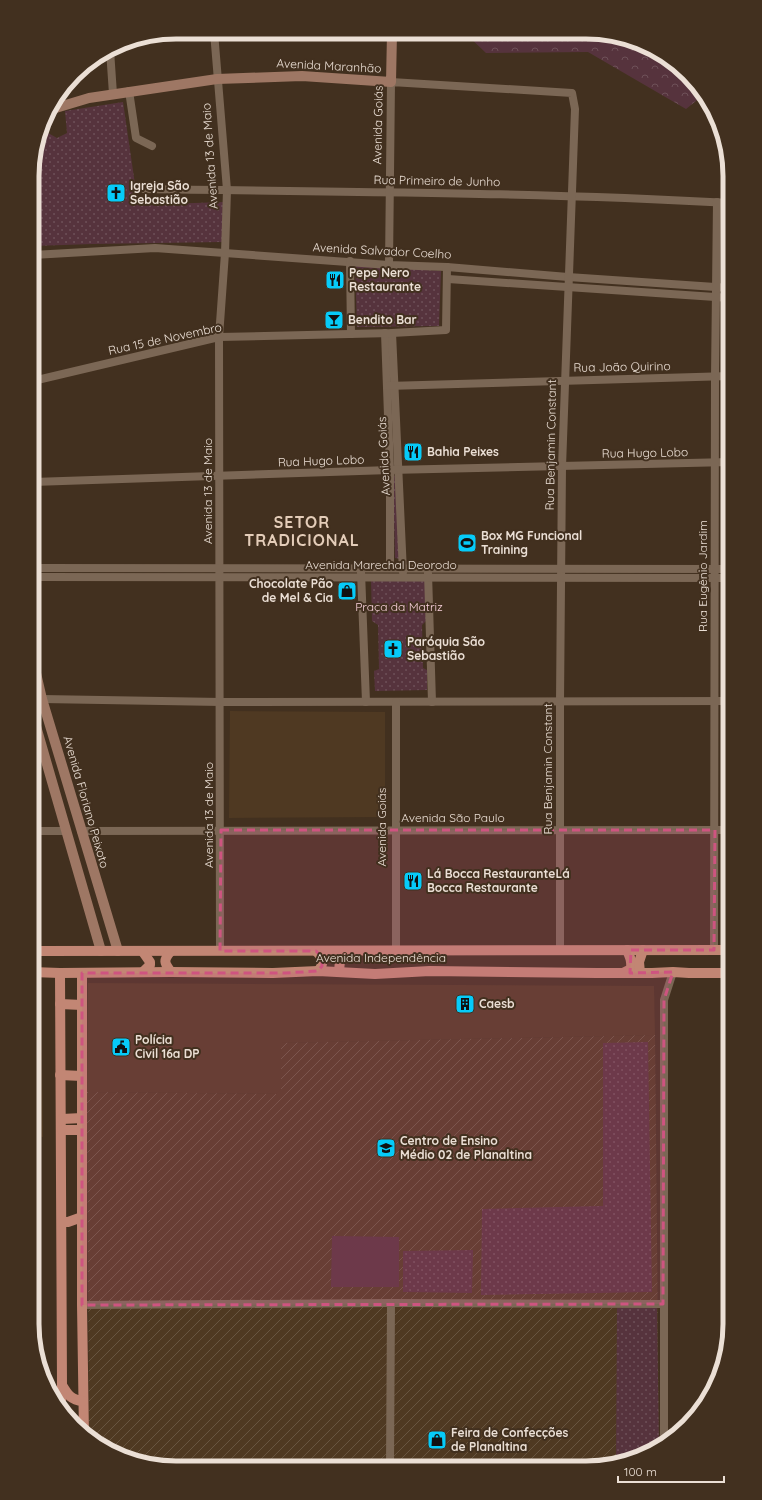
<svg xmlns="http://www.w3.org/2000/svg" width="762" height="1500" font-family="Quicksand,sans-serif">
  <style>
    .built { fill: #4f3922 }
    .industrial { fill: url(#industrial-furrows) }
    .forest { fill: url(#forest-crowns) }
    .park { fill: url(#park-dots) }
    .pitch { fill: #56333d }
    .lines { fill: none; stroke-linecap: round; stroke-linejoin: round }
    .street { stroke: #7b6755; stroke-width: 8 }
    .secondary { stroke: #9e7764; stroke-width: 10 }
    .primary { stroke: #c28674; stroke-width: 10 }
    .marked { fill: #ce5480; fill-opacity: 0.2; stroke: #ce5480; stroke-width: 3; stroke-dasharray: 8 5; stroke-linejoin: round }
    .labels { text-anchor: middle; stroke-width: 4; stroke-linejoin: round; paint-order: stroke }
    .street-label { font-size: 12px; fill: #ebdfd5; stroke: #42301f }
    .poi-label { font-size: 12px; font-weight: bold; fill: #ebdfd5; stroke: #42301f; text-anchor: start }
    .park-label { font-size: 12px; fill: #f9d2dc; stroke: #42301f }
    .district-label { font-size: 16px; font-weight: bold; letter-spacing: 1px; fill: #e4cdb9; stroke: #42301f }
    .rim { fill: none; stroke: #ebdfd5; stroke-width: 5 }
  </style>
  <defs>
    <pattern id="industrial-furrows" width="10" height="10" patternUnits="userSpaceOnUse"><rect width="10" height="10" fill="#4f3922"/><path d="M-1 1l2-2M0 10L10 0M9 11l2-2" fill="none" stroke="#685541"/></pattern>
    <pattern id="forest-crowns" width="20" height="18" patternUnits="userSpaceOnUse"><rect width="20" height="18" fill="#56333d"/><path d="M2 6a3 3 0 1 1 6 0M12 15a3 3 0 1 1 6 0" fill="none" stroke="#6e5058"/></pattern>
    <pattern id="park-dots" width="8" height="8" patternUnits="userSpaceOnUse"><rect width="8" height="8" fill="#56333d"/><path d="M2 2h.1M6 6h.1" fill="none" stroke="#6e5058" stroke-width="1.8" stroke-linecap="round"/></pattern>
  </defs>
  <rect width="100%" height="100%" fill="#42301f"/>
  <g class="built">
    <polygon points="230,711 385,712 385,817 229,818"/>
    <polygon points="88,983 654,986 655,1035 282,1043 281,1094 87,1092"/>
    <polygon points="32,985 41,985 43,1137 32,1136"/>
  </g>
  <polygon class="industrial" points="655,1035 659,1447 632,1460 586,1468 157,1467 112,1453 89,1438 87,1092 281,1094 281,1043"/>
  <polygon class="forest" points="466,34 614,35 681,68 701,97 686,109 588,52 486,53"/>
  <g class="park">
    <polygon points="123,102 138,205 223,202 222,242 93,244 33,246 33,157 40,135 48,133 57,138 67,133 65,111"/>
    <polygon points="355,265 441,271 439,326 357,327"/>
    <polygon points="393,476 396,476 400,559 395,558"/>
    <polygon points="371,580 425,580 426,621 422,625 423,668 427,670 427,690 375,691 374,671 379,669 378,625 372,621"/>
    <polygon points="648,1042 652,1292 481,1295 482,1209 603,1206 603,1043"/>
    <polygon points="473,1250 472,1293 403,1292 403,1251"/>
    <polygon points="657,1307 659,1447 632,1460 616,1463 617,1308"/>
  </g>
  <polygon class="pitch" points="332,1236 399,1237 399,1287 331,1287"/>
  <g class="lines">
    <g class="street">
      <polyline points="214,32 227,190 225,253 219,337 220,951"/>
      <polyline points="110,50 113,94"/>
      <polyline points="129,91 136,138 152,146"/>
      <path d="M144 189C339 192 535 192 730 203"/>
      <polyline points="33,255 155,248 389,265 447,267 568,277 730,288"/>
      <polyline points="350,261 351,334"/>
      <polyline points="389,265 391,82 572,93 575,109 562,467 560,702 560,951"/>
      <polyline points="448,279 730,298"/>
      <polyline points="385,333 390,470 390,568"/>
      <polyline points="392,333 403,572"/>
      <polyline points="33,381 219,337 392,333 446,330 447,267"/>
      <polyline points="387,386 730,376"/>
      <polyline points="33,482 390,470 730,462"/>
      <polyline points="33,568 730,569"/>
      <polyline points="361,572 366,702"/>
      <polyline points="428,573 432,702"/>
      <polyline points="33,577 730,578"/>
      <polyline points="42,699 221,702 730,701"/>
      <polyline points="33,831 66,831"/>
      <polyline points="81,831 730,830"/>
      <polyline points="714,950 715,377 717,202"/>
      <polyline points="396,951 396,702"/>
      <polyline points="82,1305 391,1303 663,1304"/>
      <polyline points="664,1445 664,1000 673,972"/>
      <polyline points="390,1467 391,1303"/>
    </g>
    <g class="secondary">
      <polyline points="49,110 89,98 217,79 302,76 391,82 392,33"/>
      <polyline points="33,660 42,699 118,951"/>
      <polyline points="33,716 101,951"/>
    </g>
    <g class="primary">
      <polyline points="32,951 730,950"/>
      <path d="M171 951C163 960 164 963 171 972"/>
      <path d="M316 951C323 958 325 963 318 971"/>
      <polyline points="339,971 340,961 344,952"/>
      <polyline points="32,972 60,973 171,972 273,973 318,971 375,974 430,971 597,973 652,973 673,972 689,973 730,973"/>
      <polyline points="143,972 150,965 150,962 143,952"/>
      <polyline points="60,973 62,1385 61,1402"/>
      <polyline points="82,973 82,1305 84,1434"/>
      <path d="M623 973 631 969C632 961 630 957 627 950"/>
      <polyline points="640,973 639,962 643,950"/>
      <polyline points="60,1004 82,1005"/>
      <polyline points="60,1075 82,1076"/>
      <polyline points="62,1119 82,1118"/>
      <polyline points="62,1130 82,1130"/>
      <polyline points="62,1222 68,1222 82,1217"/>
      <path d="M62 1385C68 1395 71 1400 83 1401"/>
    </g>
  </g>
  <path class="marked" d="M221 830H715L714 950H631L630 973 673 972 664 1000 663 1304 82 1305V973H285L318 971 322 966V957L316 951H220Z"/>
  <defs>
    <g id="church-square" transform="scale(1)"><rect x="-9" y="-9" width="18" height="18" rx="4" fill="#06cbf9" stroke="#42301f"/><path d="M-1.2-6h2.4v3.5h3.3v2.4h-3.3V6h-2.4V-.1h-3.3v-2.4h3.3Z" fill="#111"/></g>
    <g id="restaurant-square" transform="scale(1)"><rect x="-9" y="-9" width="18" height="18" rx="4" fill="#06cbf9" stroke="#42301f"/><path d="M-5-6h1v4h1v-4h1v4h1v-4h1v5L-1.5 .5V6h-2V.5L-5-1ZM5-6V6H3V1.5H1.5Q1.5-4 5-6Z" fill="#111"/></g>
    <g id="bar-square" transform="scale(1)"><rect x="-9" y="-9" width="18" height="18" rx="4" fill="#06cbf9" stroke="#42301f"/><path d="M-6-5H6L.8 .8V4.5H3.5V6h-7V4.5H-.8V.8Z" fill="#111"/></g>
    <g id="stadium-square" transform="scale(1)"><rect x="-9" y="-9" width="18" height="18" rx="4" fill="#06cbf9" stroke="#42301f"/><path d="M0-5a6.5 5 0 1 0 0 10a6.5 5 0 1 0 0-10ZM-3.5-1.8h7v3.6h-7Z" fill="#111"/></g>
    <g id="shop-square" transform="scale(1)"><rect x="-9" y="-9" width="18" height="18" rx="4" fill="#06cbf9" stroke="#42301f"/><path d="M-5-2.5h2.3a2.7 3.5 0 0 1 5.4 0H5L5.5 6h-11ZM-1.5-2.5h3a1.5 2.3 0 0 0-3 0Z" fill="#111"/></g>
    <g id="building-square" transform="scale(1)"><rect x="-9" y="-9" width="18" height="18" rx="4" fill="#06cbf9" stroke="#42301f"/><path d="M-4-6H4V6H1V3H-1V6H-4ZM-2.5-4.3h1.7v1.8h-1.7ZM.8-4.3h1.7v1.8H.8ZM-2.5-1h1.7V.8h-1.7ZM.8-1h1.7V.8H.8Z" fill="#111"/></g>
    <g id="civic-square" transform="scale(1)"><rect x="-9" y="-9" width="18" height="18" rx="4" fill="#06cbf9" stroke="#42301f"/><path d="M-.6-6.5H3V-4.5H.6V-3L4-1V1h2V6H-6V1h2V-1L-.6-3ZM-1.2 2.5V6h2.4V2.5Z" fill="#111"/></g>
    <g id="school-square" transform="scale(1)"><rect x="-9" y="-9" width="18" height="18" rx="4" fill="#06cbf9" stroke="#42301f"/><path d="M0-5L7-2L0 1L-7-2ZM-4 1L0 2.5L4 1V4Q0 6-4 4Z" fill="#111"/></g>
  </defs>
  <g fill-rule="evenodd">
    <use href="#church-square" x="116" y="193"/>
    <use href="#restaurant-square" x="335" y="280"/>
    <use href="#bar-square" x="334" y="320"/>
    <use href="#restaurant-square" x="413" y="452"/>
    <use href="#stadium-square" x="467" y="543"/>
    <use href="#shop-square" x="347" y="591"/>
    <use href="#church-square" x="393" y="649"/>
    <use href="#restaurant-square" x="413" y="881"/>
    <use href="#building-square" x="465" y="1004"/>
    <use href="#civic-square" x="121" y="1047"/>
    <use href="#school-square" x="386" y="1148"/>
    <use href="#shop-square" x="437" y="1440"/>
  </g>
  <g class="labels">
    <g class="street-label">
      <text transform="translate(329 66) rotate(3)" y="4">Avenida Maranhão</text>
      <text transform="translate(378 125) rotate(-89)" y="4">Avenida Goiás</text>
      <text transform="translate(210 156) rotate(-94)" y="4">Avenida 13 de Maio</text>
      <text transform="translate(437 181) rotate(1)" y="4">Rua Primeiro de Junho</text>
      <text transform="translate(382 251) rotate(3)" y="4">Avenida Salvador Coelho</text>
      <text transform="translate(165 339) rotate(-12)" y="4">Rua 15 de Novembro</text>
      <text transform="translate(622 367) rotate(-1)" y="4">Rua João Quirino</text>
      <text transform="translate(551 445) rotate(-89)" y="4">Rua Benjamin Constant</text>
      <text transform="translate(645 453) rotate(-1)" y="4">Rua Hugo Lobo</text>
      <text transform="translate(384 456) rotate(-93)" y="4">Avenida Goiás</text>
      <text transform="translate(321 461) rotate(-2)" y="4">Rua Hugo Lobo</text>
      <text transform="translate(208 491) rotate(-90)" y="4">Avenida 13 de Maio</text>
      <text x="381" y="569">Avenida Marechal Deorodo</text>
      <text transform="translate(703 576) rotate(-90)" y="4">Rua Eugênio Jardim</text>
      <text transform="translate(548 769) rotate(-90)" y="4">Rua Benjamin Constant</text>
      <text transform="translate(86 802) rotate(74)" y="4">Avenida Floriano Peixoto</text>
      <text transform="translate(209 815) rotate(-90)" y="4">Avenida 13 de Maio</text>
      <text x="453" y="822">Avenida São Paulo</text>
      <text transform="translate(382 827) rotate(-90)" y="4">Avenida Goiás</text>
      <text x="381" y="962">Avenida Independência</text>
    </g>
    <g class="poi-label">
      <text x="130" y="190">Igreja São<tspan x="130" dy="14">Sebastião</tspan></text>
      <text x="349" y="277">Pepe Nero<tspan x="349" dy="14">Restaurante</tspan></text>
      <text x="348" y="324">Bendito Bar</text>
      <text x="427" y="456">Bahia Peixes</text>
      <text x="481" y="540">Box MG Funcional<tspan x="481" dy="14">Training</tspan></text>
      <text x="333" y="588" text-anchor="end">Chocolate Pão<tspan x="333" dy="14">de Mel &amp; Cia</tspan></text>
      <text x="407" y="646">Paróquia São<tspan x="407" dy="14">Sebastião</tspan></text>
      <text x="427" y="878">Lá Bocca RestauranteLá<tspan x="427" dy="14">Bocca Restaurante</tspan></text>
      <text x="479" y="1008">Caesb</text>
      <text x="135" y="1044">Polícia<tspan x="135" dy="14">Civil 16a DP</tspan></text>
      <text x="400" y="1145">Centro de Ensino<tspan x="400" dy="14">Médio 02 de Planaltina</tspan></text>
      <text x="451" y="1437">Feira de Confecções<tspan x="451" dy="14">de Planaltina</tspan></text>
    </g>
    <g class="park-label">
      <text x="399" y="611">Praça da Matriz</text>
    </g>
    <g class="district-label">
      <text x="302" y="528">SETOR<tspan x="302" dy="18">TRADICIONAL</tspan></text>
    </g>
  </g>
  <path d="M0 0H762V1500H0ZM176 39H586A137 137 0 0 1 723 176V1324A137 137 0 0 1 586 1461H176A137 137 0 0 1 39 1324V176A137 137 0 0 1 176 39Z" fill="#42301f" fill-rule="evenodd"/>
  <path class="rim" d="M176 39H586A137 137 0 0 1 723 176V1324A137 137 0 0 1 586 1461H176A137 137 0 0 1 39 1324V176A137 137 0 0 1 176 39Z"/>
  <path d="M618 1476v6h106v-6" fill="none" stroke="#ebdfd5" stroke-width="2"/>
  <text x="624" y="1476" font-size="12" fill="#ebdfd5" stroke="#42301f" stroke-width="3" paint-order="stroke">100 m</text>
</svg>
